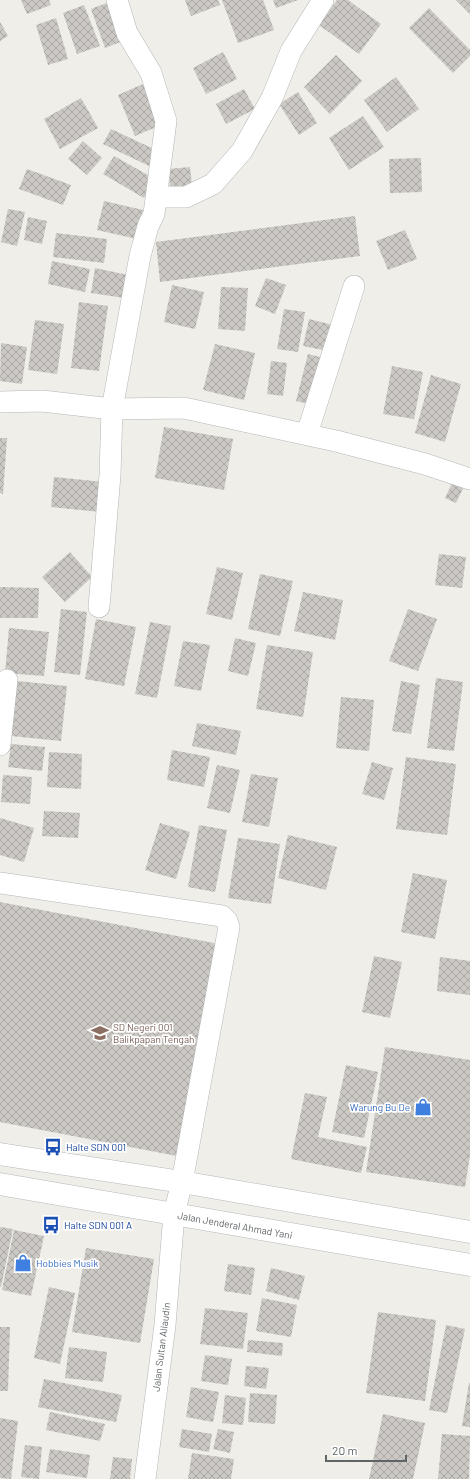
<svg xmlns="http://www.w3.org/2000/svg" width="470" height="1479" font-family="Barlow,sans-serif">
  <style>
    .building { fill: url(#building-cross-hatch) }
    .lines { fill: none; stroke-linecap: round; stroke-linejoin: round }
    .street-casing { stroke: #b3b6b9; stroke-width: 22 }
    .secondary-casing { stroke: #b4b8bb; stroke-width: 23 }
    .street { stroke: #fff; stroke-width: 21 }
    .secondary { stroke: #fff; stroke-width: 22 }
    .labels { text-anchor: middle; stroke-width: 3.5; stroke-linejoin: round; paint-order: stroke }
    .education-label { font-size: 10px; fill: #785e54; stroke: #fff; text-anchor: start }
    .shop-label { font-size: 10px; fill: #366cbe; stroke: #fff; text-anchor: end }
    .transit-label { font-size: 10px; fill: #164399; stroke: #fff; text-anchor: start }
    .street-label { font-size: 10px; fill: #5f6467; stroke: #fff }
  </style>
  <defs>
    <pattern id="building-cross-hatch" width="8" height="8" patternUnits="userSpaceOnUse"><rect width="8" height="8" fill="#ccc9c4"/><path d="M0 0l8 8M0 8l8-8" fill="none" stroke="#a9a7a3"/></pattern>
  </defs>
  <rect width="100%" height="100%" fill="#f0eee8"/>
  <g class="building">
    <polygon points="21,0 49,0 51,5 27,14"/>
    <polygon points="185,0 218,0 220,5 191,16"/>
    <polygon points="222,0 263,0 274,30 238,43"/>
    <polygon points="273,0 298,0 276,8"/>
    <polygon points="337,0 348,0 381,24 359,54 319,25"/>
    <polygon points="456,0 470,0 470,14"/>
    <polygon points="109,2 123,41 105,48 91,9"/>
    <polygon points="84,5 100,46 77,54 63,13"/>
    <polygon points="429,8 470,50 470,56 453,73 409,28"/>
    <polygon points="56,18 68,59 48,65 36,25"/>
    <polygon points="0,22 8,36 0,41"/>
    <polygon points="223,52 237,79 206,94 193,68"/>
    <polygon points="336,55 362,81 330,114 304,87"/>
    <polygon points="396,77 419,109 387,132 364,100"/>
    <polygon points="143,84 161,125 135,136 118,95"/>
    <polygon points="244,89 255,109 226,124 216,104"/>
    <polygon points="298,92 317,123 299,135 279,104"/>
    <polygon points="81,98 98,128 60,149 44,119"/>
    <polygon points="363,116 384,147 349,170 329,138"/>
    <polygon points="111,129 156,150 149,166 103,144"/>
    <polygon points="83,141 102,158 87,175 68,159"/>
    <polygon points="114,156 155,179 144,198 103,174"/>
    <polygon points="421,158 422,192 390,193 389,159"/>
    <polygon points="190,167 192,185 170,188 169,169"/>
    <polygon points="27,169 71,185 63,205 19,189"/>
    <polygon points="104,201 143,210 137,239 97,230"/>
    <polygon points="8,209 25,212 17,246 1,242"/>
    <polygon points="355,216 360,256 160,282 156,242"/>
    <polygon points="28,217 47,221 42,244 24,240"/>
    <polygon points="405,230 417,259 388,270 376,241"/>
    <polygon points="56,233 107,239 104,263 53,257"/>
    <polygon points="52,261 90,269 85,292 48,284"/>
    <polygon points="95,268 128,275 124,298 91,293"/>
    <polygon points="266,278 286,285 275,314 255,306"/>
    <polygon points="172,285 204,292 195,329 164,322"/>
    <polygon points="221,287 248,288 245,331 218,329"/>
    <polygon points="79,302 108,306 99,371 71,368"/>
    <polygon points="284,309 305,312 298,352 277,349"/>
    <polygon points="309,319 333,325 328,351 303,346"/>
    <polygon points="35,320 64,324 57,374 28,370"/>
    <polygon points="1,343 27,347 22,384 0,381"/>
    <polygon points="215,344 255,353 244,400 203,390"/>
    <polygon points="308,354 324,358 312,405 296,401"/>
    <polygon points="271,361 287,363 283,396 267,394"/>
    <polygon points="392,366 423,372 414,419 383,414"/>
    <polygon points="431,375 461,384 445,442 415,433"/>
    <polygon points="164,427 233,439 224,490 155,478"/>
    <polygon points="0,438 7,438 3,494 0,493"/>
    <polygon points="54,477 104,482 100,512 51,507"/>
    <polygon points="455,477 466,482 456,503 445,498"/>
    <polygon points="70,552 92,577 65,602 42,577"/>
    <polygon points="439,554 466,557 462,588 435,585"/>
    <polygon points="217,567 243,573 232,620 206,614"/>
    <polygon points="260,574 293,581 280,636 248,629"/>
    <polygon points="0,587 39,588 38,618 0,618"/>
    <polygon points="303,592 343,600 335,640 294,631"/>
    <polygon points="61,609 87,612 80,675 54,672"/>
    <polygon points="408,609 437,619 418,671 389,661"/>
    <polygon points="96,619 136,627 124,686 85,679"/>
    <polygon points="150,622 171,626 157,698 135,694"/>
    <polygon points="9,628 49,632 44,676 5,673"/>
    <polygon points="235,638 256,643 248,676 228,671"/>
    <polygon points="183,641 210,645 201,691 174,686"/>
    <polygon points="267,645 313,652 303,717 256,709"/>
    <polygon points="436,678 463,682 454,751 427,748"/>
    <polygon points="17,681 67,686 61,741 11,736"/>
    <polygon points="401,681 420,685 411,734 392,731"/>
    <polygon points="341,697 374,700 369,751 336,748"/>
    <polygon points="197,723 241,731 236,755 192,746"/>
    <polygon points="11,744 45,747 42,771 8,767"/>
    <polygon points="172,750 210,757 204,787 167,780"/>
    <polygon points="49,752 82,754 81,789 47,787"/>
    <polygon points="406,757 456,764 447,835 396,829"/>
    <polygon points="372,762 393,768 384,800 362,794"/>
    <polygon points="217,765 240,770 230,813 207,808"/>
    <polygon points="251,774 278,778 269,827 242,822"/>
    <polygon points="3,775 32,777 30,804 1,802"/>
    <polygon points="44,811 80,813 78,838 42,836"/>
    <polygon points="0,818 34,828 24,862 0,855"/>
    <polygon points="160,823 190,832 176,879 145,870"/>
    <polygon points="199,825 227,830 215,892 188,887"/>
    <polygon points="288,835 337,847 326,890 278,878"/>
    <polygon points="238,838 280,844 271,904 228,898"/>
    <polygon points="413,873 447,880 435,939 401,932"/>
    <polygon points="0,902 219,944 177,1156 0,1122"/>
    <polygon points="374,956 402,962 390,1018 362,1012"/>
    <polygon points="440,957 470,961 470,995 437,991"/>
    <polygon points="385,1047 470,1060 470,1155 465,1187 366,1172"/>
    <polygon points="346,1065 378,1072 364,1138 332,1132"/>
    <polygon points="305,1093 327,1097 318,1137 367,1147 361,1173 291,1159"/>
    <polygon points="0,1227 13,1229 1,1287 0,1287"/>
    <polygon points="14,1230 44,1236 31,1296 2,1290"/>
    <polygon points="86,1248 154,1259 140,1343 72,1332"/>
    <polygon points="228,1264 255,1268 251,1295 224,1291"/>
    <polygon points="271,1268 305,1276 299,1300 266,1291"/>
    <polygon points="49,1287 75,1293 60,1364 34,1358"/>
    <polygon points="262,1298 297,1305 291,1337 256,1331"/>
    <polygon points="205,1308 248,1313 243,1349 200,1344"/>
    <polygon points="378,1312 436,1320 425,1401 366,1393"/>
    <polygon points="446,1325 465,1329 447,1413 429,1410"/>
    <polygon points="0,1327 10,1327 8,1391 0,1391"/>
    <polygon points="248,1340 283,1343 282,1356 247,1352"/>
    <polygon points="69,1347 107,1352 103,1382 65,1378"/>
    <polygon points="205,1355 232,1359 228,1385 201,1381"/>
    <polygon points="246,1366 269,1368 266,1389 244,1386"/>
    <polygon points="44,1379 122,1395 116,1422 38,1407"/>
    <polygon points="469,1383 470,1383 470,1427 462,1426"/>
    <polygon points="191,1387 219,1392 213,1422 186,1417"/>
    <polygon points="250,1393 277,1395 275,1424 248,1422"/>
    <polygon points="225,1395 246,1398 243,1425 222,1423"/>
    <polygon points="50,1412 105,1424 100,1441 46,1430"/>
    <polygon points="383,1414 425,1423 413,1479 369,1479"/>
    <polygon points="0,1418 18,1421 11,1479 0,1478"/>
    <polygon points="182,1429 212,1434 209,1452 179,1447"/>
    <polygon points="218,1429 234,1432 230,1453 213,1449"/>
    <polygon points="442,1434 470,1436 469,1479 438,1479"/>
    <polygon points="25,1445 42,1447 39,1479 21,1477"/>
    <polygon points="50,1449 90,1455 87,1478 46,1472"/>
    <polygon points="192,1453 234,1459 231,1479 188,1479"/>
    <polygon points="113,1457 132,1459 130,1479 110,1479"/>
  </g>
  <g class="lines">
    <g class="street-casing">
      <g id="street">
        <polyline points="157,197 186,197 213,184 242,151 272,98 291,51 323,0"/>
        <polyline points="0,402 42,401 112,409 184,408 336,441 425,464 470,479"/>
        <polyline points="307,434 354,286"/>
        <polyline points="99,607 110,475 112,409 140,256 148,226 154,214 166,121 151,73 127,33 117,0"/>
        <polyline points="0,745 7,680"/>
        <polyline points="0,883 222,916 227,921 229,927 182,1182 174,1214 165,1325 145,1479"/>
      </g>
    </g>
    <g class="secondary-casing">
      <g id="secondary">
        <polyline points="0,1154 182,1182 470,1232"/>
        <polyline points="0,1184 470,1265"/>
      </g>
    </g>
    <use href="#street" class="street"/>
    <use href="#secondary" class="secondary"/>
  </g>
  <defs>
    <g id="school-bare" transform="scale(1.38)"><path d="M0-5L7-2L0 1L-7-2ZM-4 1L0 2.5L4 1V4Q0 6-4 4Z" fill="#8d6e63" stroke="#fff" stroke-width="2.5" paint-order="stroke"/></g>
    <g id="shop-bare" transform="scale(1.38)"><path d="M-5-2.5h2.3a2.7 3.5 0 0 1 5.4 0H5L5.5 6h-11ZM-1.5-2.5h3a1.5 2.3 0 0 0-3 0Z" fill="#3f7fe0" stroke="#fff" stroke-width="2.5" paint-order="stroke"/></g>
    <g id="bus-bare" transform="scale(1.38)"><path d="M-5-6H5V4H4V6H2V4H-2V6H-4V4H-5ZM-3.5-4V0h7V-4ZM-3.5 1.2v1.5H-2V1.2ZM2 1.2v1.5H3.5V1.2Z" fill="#1a4fb4" stroke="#fff" stroke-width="2.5" paint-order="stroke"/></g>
  </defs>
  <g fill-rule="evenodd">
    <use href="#school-bare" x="100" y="1033"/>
    <use href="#shop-bare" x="423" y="1107"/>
    <use href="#bus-bare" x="53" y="1147"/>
    <use href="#bus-bare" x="51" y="1225"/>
    <use href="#shop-bare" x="23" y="1263"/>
  </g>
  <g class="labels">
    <g class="education-label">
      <text x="113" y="1031">SD Negeri 001<tspan x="113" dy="12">Balikpapan Tengah</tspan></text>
    </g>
    <g class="shop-label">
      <text x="410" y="1111">Warung Bu De</text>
      <text x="36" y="1267" text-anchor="start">Hobbies Musik</text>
    </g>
    <g class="transit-label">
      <text x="66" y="1151">Halte SDN 001</text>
      <text x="64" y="1229">Halte SDN 001 A</text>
    </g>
    <g class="street-label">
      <text transform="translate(235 1225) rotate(10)" y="4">Jalan Jenderal Ahmad Yani</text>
      <text transform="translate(161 1347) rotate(-83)" y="4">Jalan Sultan Allaudin</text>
    </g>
  </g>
  <path d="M326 1455v6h80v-6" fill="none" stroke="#5f6467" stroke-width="2"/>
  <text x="332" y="1455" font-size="12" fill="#5f6467" stroke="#ffffff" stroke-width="3" paint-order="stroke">20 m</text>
</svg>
